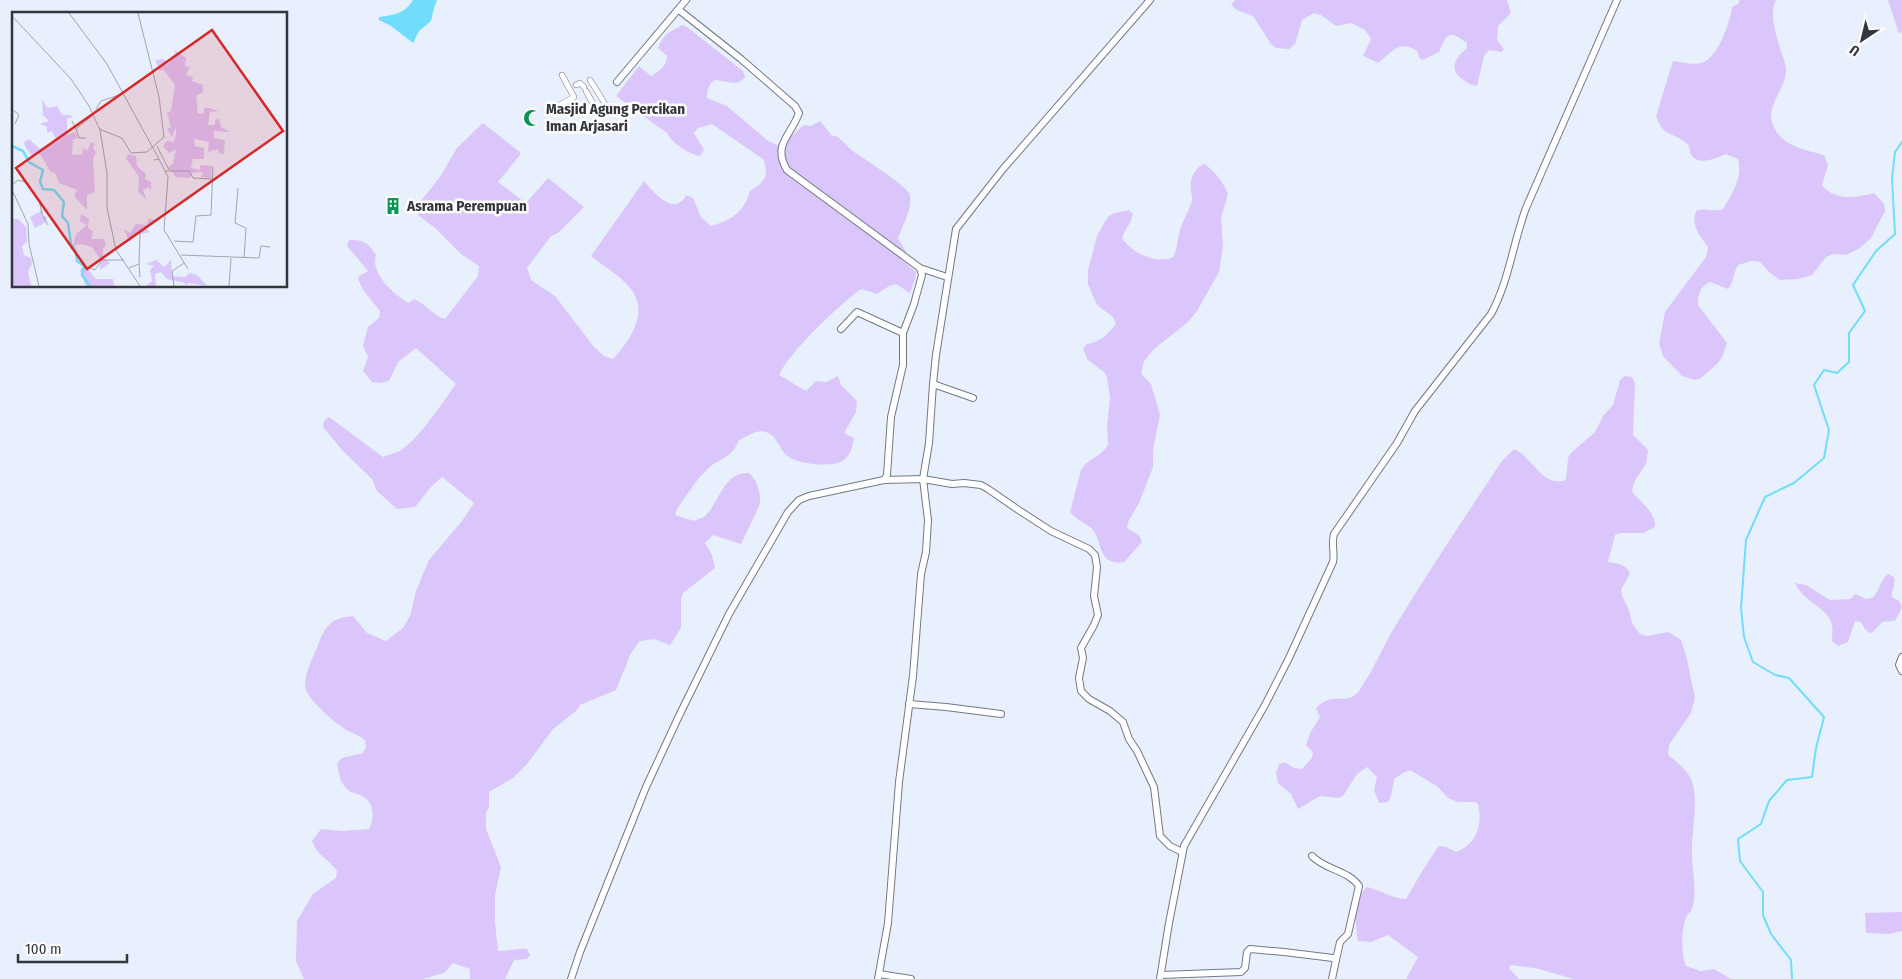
<svg xmlns="http://www.w3.org/2000/svg" width="1902" height="979" font-family="'Fira Sans Condensed',sans-serif">
  <style>
    .green { fill: #dac6fb }
    .water { fill: #6fddfb }
    .lines { fill: none; stroke-linecap: round; stroke-linejoin: round }
    .stream { stroke: #6fddfb; stroke-width: 2 }
    .pedestrian-casing { stroke: #727986; stroke-width: 6 }
    .minor-casing { stroke: #727986; stroke-width: 8 }
    .pedestrian { stroke: #fff; stroke-width: 5 }
    .minor { stroke: #fff; stroke-width: 6 }
    .labels { text-anchor: middle; stroke-width: 5; stroke-linejoin: round; paint-order: stroke }
    .poi-label { font-size: 15px; font-weight: bold; fill: #33363c; stroke: #fdfdfd; text-anchor: start }
    .inset-river { fill: none; stroke: #6fddfb; stroke-width: 2.5 }
    .inset-road { fill: none; stroke: #a0a6b0; stroke-width: 1 }
    .view { fill: #d62828; fill-opacity: 0.15; stroke: #d62828; stroke-width: 2.5 }
    .inset-edge { fill: none; stroke: #33363c; stroke-width: 2.5 }
  </style>
  <rect width="100%" height="100%" fill="#e8f0fe"/>
  <g class="green">
    <path d="M1235 0H1507L1511 13 1498 26 1497 40 1504 49 1502 52 1489 50 1484 56 1477 86C1470 85 1467 82 1462 79 1448 69 1456 57 1467 48V43C1448 29 1447 34 1439 52L1422 60 1419 57 1417 51C1399 39 1392 52 1378 63L1363 56 1371 39 1365 30 1351 23 1336 26 1321 15 1314 13 1302 20 1295 44 1289 49 1276 48 1271 44 1253 16 1237 10 1231 5Z"/>
    <path d="M1740 0H1776C1769 13 1776 34 1780 48 1782 56 1786 63 1786 70 1786 89 1765 106 1773 125 1781 146 1805 150 1824 155L1828 165 1822 185C1834 201 1856 198 1874 193L1884 204 1885 211 1871 238 1860 248 1846 255 1833 254 1826 257 1812 275 1798 279 1780 280 1769 272 1760 262 1752 261 1738 265C1733 273 1734 282 1728 289L1710 282C1700 287 1698 294 1698 305L1727 343 1722 357 1717 364 1701 378 1695 380 1682 376 1663 356 1659 343 1665 312 1706 257 1708 247C1700 236 1689 223 1697 210 1706 208 1713 212 1723 209 1732 193 1743 178 1738 159L1726 154C1716 158 1696 168 1690 152 1689 148 1690 145 1685 142 1679 136 1667 135 1661 127 1659 124 1658 120 1656 116L1673 61C1682 62 1696 66 1704 62 1719 55 1730 22 1732 7L1738 4Z"/>
    <polygon points="1888,0 1902,0 1902,31 1899,34"/>
    <path d="M682 25 687 27 743 71 745 77C736 88 726 80 714 80 708 86 707 90 707 98L727 106 768 141 785 148 788 139 804 125 811 126 820 121 832 136H836C844 141 849 149 857 154 865 159 906 186 909 193 914 206 903 225 898 238L906 252 902 260 916 272 915 279 910 293 896 284 889 286 877 294 861 289C839 305 790 351 779 375L806 391 816 381 826 382 838 376 841 385 857 401 856 412 844 433 854 438C852 447 851 456 842 461 832 468 795 464 786 455 779 448 777 436 766 432 756 429 747 437 738 441 734 455 723 458 712 465 698 476 688 494 677 509L675 515 694 521C697 519 703 518 705 516 720 502 723 472 749 473 757 480 761 493 760 504L741 544 713 535 705 543 712 555 715 568 683 593 681 600V628L670 645 654 639 640 641 631 653 616 690 580 705 576 711 553 729 527 764 513 778 489 792V807L486 813V829L501 867 495 895V922L498 951C508 951 518 948 527 949L530 955 527 959 514 960 505 979H470V969L453 963 444 973 423 979H304L296 961 297 921 313 894 336 878 337 871C329 859 318 857 312 841L321 829 342 831 369 829C374 819 375 804 364 797 359 793 351 794 346 788 340 782 338 772 337 763L342 758 363 753 366 747 365 740C360 736 354 734 348 731 337 724 304 698 305 684 306 669 313 658 318 645 326 624 332 618 353 616L367 633 386 641 403 628 410 616 416 591 429 560 462 521 474 503 442 477 432 486 415 507 397 509 377 491 372 479 342 450 323 427 324 421 329 417 383 457C388 455 393 454 398 452 417 442 443 402 456 384L416 348 398 362 389 381 381 383 372 382 363 371 368 357 363 346 368 327 379 318 380 311 363 290 358 279 359 276 368 271 347 246 349 240C365 240 367 242 376 255 370 273 394 295 409 303L414 299C426 304 432 315 445 319L478 276 479 266 461 254 435 228 418 215 416 207 440 177 457 148 483 123 520 152V155L498 182 523 201 527 202 548 178 584 207 558 233 551 236 527 268 531 280 555 296 594 347 604 356 613 359C630 340 650 312 630 288 620 275 603 266 591 256L644 181C653 192 675 218 686 195L693 198 701 217 711 226C732 220 744 212 750 191 764 183 770 176 763 159L712 124 698 128 694 133 704 150 700 156C688 154 672 143 667 133L616 96 639 66 651 76C659 71 667 66 667 56L658 48C665 32 669 33 682 25Z"/>
    <path d="M1204 164C1215 171 1223 182 1228 194L1221 218 1223 247 1219 272 1197 311 1188 322 1154 349 1144 361 1141 374 1151 384 1160 415 1153 450V467L1140 501 1128 522 1127 528 1139 535 1142 542 1124 562C1097 566 1103 541 1092 529 1085 522 1076 520 1070 512L1081 470C1088 458 1100 458 1108 445L1107 426 1110 398 1107 377 1104 372 1088 360 1083 349 1087 344C1098 343 1111 333 1116 323L1113 317 1097 305 1088 284V270L1097 236 1104 223 1108 217 1114 213 1129 210 1133 214C1131 224 1125 229 1122 238 1131 253 1157 265 1173 257 1178 248 1177 239 1180 230 1183 220 1189 211 1192 201 1193 197 1191 194 1191 190 1189 179 1195 168 1204 164Z"/>
    <path d="M1625 376 1632 377 1635 383 1633 435 1648 450 1646 464 1634 482 1632 492C1641 502 1656 513 1655 527L1643 533H1621L1615 535 1608 562C1618 564 1624 563 1630 573L1621 590 1622 596 1629 610 1632 623 1639 633 1646 636 1668 632 1681 640 1686 655 1695 698 1691 713 1669 745 1668 755C1677 762 1686 769 1691 779 1699 797 1692 829 1692 848 1691 865 1698 893 1692 909 1691 912 1687 914 1686 918 1681 930 1681 954 1686 966L1700 971 1714 969 1731 979H1574L1535 968 1511 965 1509 968 1519 979H1406L1418 957 1388 935 1371 942 1358 941C1355 925 1353 898 1367 887 1381 890 1392 899 1406 899 1417 881 1426 863 1439 846L1446 847 1456 852C1476 845 1483 825 1478 804L1475 802H1458L1448 798 1438 787 1410 770 1403 773 1394 779 1391 796 1388 802 1379 803 1374 790 1377 777 1367 767 1357 774 1343 796 1338 798 1320 796 1298 809 1291 794 1278 783 1276 773 1279 764 1285 762 1294 768 1302 769 1312 758 1313 752 1306 745 1310 733 1320 717 1316 708C1333 690 1347 707 1359 691 1373 671 1383 646 1396 625 1429 570 1466 516 1501 462L1514 449C1532 456 1542 488 1566 480L1568 458 1571 453 1595 432 1603 416 1613 405 1620 380Z"/>
    <path d="M1888 574 1894 577C1896 585 1891 590 1892 597L1899 601 1902 607 1895 621 1882 622 1873 632 1870 633 1865 629 1861 622 1855 621 1848 642 1838 646 1832 641C1832 636 1833 630 1832 625 1829 608 1803 602 1795 583L1806 585 1830 600 1851 599 1855 594 1866 599 1872 598C1880 591 1880 580 1888 574Z"/>
    <polygon points="1902,912 1902,931 1890,934 1866,933 1865,913"/>
  </g>
  <path class="water" d="M413 0H437L434 8 431 21 419 31 413 43 391 26 379 20V17C393 15 405 14 413 0Z"/>
  <g class="lines">
    <polyline class="stream" points="1792,979 1791,960 1771,934 1763,915 1763,892 1740,861 1738,839 1761,824 1769,801 1787,780 1812,777 1816,748 1824,717 1789,678 1775,675 1753,662 1744,637 1741,608 1746,540 1765,497 1794,483 1824,458 1829,430 1814,385 1824,370 1837,373 1849,362 1849,333 1865,311 1853,285 1876,251 1895,234 1892,178 1895,152 1902,142"/>
    <g class="pedestrian-casing">
      <g id="pedestrian">
        <polyline points="590,80 604,102"/>
        <polyline points="576,85 580,83 584,87"/>
        <polyline points="586,91 597,111"/>
        <polyline points="547,112 574,97 562,75"/>
      </g>
    </g>
    <g class="minor-casing">
      <g id="minor">
        <path d="M679 10 741 59 795 106 799 113C791 136 772 144 787 170L920 268 947 277"/>
        <polyline points="617,82 686,0"/>
        <polyline points="841,329 857,312 903,333"/>
        <polyline points="933,384 936,355 956,229 1003,169 1150,0"/>
        <polyline points="884,480 887,475 891,417 903,365 903,333 914,304 922,275 920,268"/>
        <polyline points="1902,657 1899,665 1902,671"/>
        <polyline points="909,704 946,707 1001,714"/>
        <path d="M1312 856C1325 870 1348 870 1359 886L1348 934 1340 942 1336 960"/>
        <polyline points="879,974 911,979"/>
        <polyline points="1161,975 1241,972 1245,968 1247,952 1250,949 1284,952 1333,958 1336,960 1332,979"/>
        <polyline points="571,979 580,952 646,787 678,718 729,614 788,512 799,500 809,496 884,480 923,479 952,484 964,483 981,485 988,489 1020,511 1051,531 1089,549 1095,555 1097,567 1094,596 1098,615 1094,625 1081,648 1083,658 1079,678 1081,691 1089,699 1110,711 1123,722 1129,739 1137,751 1154,787 1160,836 1170,846 1182,852"/>
        <polyline points="878,979 888,923 899,782 913,676 921,574 926,552 928,520 923,479 929,443 933,384 973,398"/>
        <path d="M1160 979 1169 923 1184 846 1265 705 1289 658 1333 562C1335 552 1331 544 1334 534L1397 443 1415 411 1491 314C1509 281 1513 243 1526 208L1617 0"/>
      </g>
    </g>
    <use href="#pedestrian" class="pedestrian"/>
    <use href="#minor" class="minor"/>
  </g>
  <defs>
    <g id="mosque-bare" transform="scale(1.35)"><path d="M3.5-4.9A6 6 0 1 0 3.5 4.9A5 5 0 1 1 3.5-4.9Z" fill="#0a9453" stroke="#fdfdfd" stroke-width="2.5" paint-order="stroke"/></g>
    <g id="building-bare" transform="scale(1.35)"><path d="M-4-6H4V6H1V3H-1V6H-4ZM-2.5-4.3h1.7v1.8h-1.7ZM.8-4.3h1.7v1.8H.8ZM-2.5-1h1.7V.8h-1.7ZM.8-1h1.7V.8H.8Z" fill="#0a9453" stroke="#fdfdfd" stroke-width="2.5" paint-order="stroke"/></g>
  </defs>
  <g fill-rule="evenodd">
    <use href="#mosque-bare" x="532" y="118"/>
    <use href="#building-bare" x="393" y="206"/>
  </g>
  <g class="labels">
    <g class="poi-label">
      <text x="546" y="114">Masjid Agung Percikan<tspan x="546" dy="17">Iman Arjasari</tspan></text>
      <text x="407" y="211">Asrama Perempuan</text>
    </g>
  </g>
  <g transform="translate(12 12)">
    <rect width="275" height="275" fill="#e8f0fe"/>
    <path d="M162 38 174 46 173 54 178 55 174 63 181 65 180 69 191 73V80L184 84 186 101 191 102 193 95 207 99 198 100 196 113H203V108L207 107 209 115 218 120 202 119V126L213 128 212 142 206 141V137L196 140 197 130 182 127 183 134 192 136V147H181L179 156 188 158V153L200 154 199 166 189 165 191 160 180 161 178 166 164 165 156 155 161 152 164 137 157 141 151 134 155 129 162 130 164 121V115L160 125 155 117 159 115 155 101 159 99 163 73 151 57 148 59 143 48 152 47 155 53 164 43ZM30 87 35 96 45 94 50 103H59L60 106H55V123L63 120 66 126 61 128 60 143 70 142 71 136 75 139 79 130 83 132 81 136 84 141 81 146 83 180 75 183V198L62 184 65 178 47 171 44 162 38 159 28 142 19 143 13 134 12 130 17 127 28 137 45 129 40 119 35 121V115L28 112 37 109 31 103ZM116 142 124 144 125 154 134 162 133 167 139 170V179L137 175 131 178 135 189 126 179 127 165 114 146ZM33 197 29 203 35 205 34 210 23 216 18 205ZM69 202 77 207 76 216 81 219 79 227H92L94 234 91 236V245L98 251 88 258V247L80 235 69 232 61 234 64 222 75 213 68 209ZM0 207H6L14 215 15 230 10 234 12 243 19 246 20 252 16 259 19 274H0ZM136 207 144 208 134 217 138 220 124 223 117 230 112 217 118 221 124 212 135 213ZM144 248 152 255 159 248 160 264 173 265 178 261 185 263 195 274 177 271 173 274V271L155 267 149 260 143 262 144 274H134L140 269 138 258 142 254 134 252ZM73 253 84 267H101L102 274H74L68 258Z" fill="#dac6fb"/>
    <path class="inset-river" d="M0 134 11 139 17 150 31 158 28 170 31 177 42 178 52 190 50 204 56 211 59 232 64 240 65 249 72 254 70 263 78 274"/>
    <path class="inset-road" d="M57 1 95 52 147 147 142 148M0 4 59 67 77 94 88 118 95 161V196L104 238 128 274M0 40V57M0 97 7 103 3 112M84 97 89 89 110 82M60 109 64 117 81 103M64 117 67 126H74M87 117 110 126 119 141 135 140 152 125 147 85 126 1M145 134 157 158M147 147 156 165 152 218 176 257M153 159H177L181 166 200 167M0 173 6 168 13 170 27 188 30 202 36 213M226 176 223 211 234 216 232 246M0 178 16 212 17 232 27 274M162 229 181 230 184 204 199 203 201 155M169 243 247 246 249 234 258 235M127 252 128 221M78 256 83 258 90 248H112M117 256 127 252 128 265M162 274 160 259 172 251M217 274 219 246"/>
    <path class="view" d="M200 18 271 119 75 257 4 156Z"/>
    <rect width="275" height="275" class="inset-edge"/>
  </g>
  <g transform="translate(1862 40) rotate(215)" stroke="#fdfdfd" stroke-width="4" paint-order="stroke">
  <path d="M0-4L9 19L0 12L-9 19Z" fill="#33363c"/>
  <text y="-8" font-size="14" font-weight="bold" text-anchor="middle" fill="#33363c">U</text>
  </g>
  <path d="M18 954v8h109v-8" fill="none" stroke="#33363c" stroke-width="2.5"/>
  <text x="25" y="954" font-size="15" fill="#33363c" stroke="#fdfdfd" stroke-width="4" paint-order="stroke">100 m</text>
</svg>
